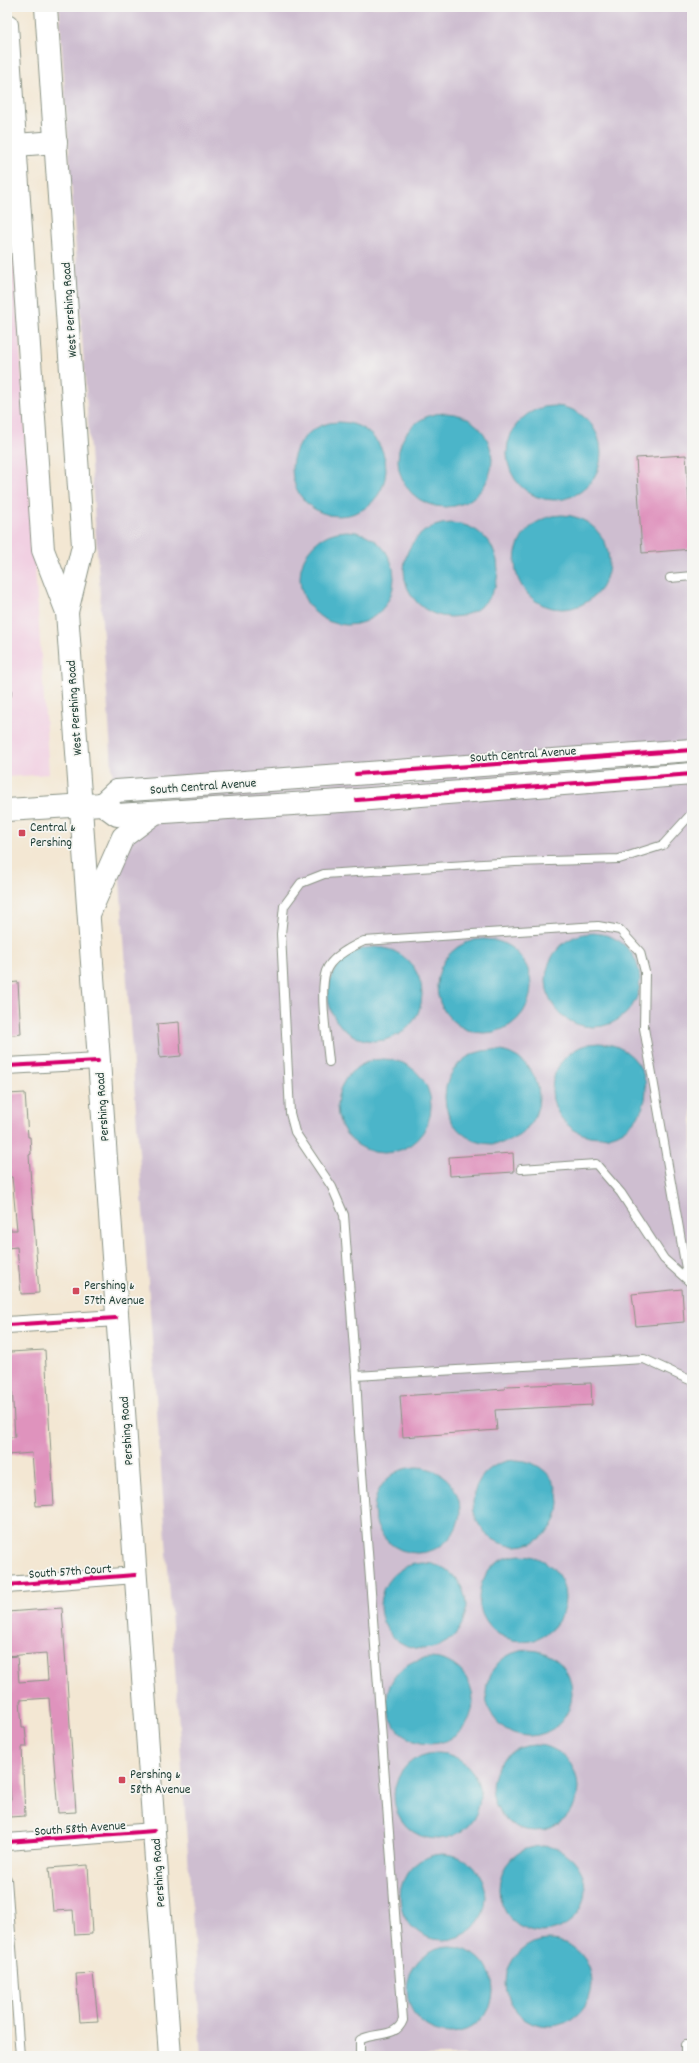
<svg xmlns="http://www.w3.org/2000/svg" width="699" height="2063" font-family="Dekko,sans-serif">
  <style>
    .built { fill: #f1d0e2 }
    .industrial { fill: #cebed0 }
    .water { fill: #4bb5c9; stroke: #35797e }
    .building { fill: #df93bd }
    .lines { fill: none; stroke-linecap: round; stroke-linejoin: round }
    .service-casing { stroke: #899284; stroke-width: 10 }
    .minor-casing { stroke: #899284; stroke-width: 18 }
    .secondary-casing { stroke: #899284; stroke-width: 24 }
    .service { stroke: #fff; stroke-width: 8 }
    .minor { stroke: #fff; stroke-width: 16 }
    .secondary { stroke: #fff; stroke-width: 22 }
    .cycleway-casing { stroke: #f6f6f2; stroke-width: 6 }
    .cycleway { stroke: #d6006c; stroke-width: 4 }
    .poi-dot { fill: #d1495b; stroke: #f6f6f2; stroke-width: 1.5 }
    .labels { text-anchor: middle; stroke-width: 3.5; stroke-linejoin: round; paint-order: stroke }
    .street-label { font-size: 13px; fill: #1f3d34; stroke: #f6f6f2 }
    .poi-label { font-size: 13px; fill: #1f3d34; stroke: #f6f6f2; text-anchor: start }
  </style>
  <rect width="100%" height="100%" fill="#f6f6f2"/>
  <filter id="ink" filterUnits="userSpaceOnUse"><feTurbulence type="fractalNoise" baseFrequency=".025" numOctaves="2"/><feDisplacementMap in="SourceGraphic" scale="8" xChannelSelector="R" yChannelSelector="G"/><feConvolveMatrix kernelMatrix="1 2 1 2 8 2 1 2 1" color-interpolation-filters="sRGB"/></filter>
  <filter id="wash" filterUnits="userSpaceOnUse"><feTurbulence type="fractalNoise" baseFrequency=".012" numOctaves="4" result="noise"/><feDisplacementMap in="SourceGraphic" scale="16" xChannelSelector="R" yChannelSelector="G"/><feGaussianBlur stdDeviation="0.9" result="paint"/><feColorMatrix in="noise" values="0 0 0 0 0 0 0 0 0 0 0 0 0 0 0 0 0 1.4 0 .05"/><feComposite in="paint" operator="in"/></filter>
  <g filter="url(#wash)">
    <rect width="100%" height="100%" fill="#f3e7d3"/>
    <polygon class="built" points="7,157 49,774 7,777"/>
    <polygon class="industrial" points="59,7 692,7 692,2056 202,2056"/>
    <g class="water">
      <circle cx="554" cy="453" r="47"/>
      <circle cx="445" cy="460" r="47"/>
      <circle cx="339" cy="469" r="47"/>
      <circle cx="562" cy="562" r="47"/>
      <circle cx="451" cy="570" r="47"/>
      <circle cx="347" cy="578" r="47"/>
      <circle cx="593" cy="980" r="47"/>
      <circle cx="484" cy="986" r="47"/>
      <circle cx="375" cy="994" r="47"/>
      <circle cx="599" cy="1090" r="47"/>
      <circle cx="492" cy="1097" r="47"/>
      <circle cx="384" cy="1106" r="47"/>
      <circle cx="516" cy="1503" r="43"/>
      <circle cx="417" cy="1510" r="43"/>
      <circle cx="522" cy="1598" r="43"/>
      <circle cx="423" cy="1606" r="43"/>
      <circle cx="529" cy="1693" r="43"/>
      <circle cx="430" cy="1701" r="43"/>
      <circle cx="535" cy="1788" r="43"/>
      <circle cx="437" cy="1796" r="43"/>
      <circle cx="542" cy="1889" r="43"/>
      <circle cx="443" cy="1897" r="43"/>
      <circle cx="549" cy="1983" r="43"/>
      <circle cx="450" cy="1990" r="43"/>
    </g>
    <g id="blocks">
      <g class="building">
        <polygon points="686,455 692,549 642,553 636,458"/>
        <polygon points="18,982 21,1034 7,1036 7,983"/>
        <polygon points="179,1022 181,1056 160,1058 157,1024"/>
        <polygon points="25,1093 28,1137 30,1137 31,1154 29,1155 39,1293 21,1294 17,1247 7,1248 7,1230 17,1230 12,1177 7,1177 7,1139 10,1139 7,1094"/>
        <polygon points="513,1153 514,1172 450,1176 449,1157"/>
        <polygon points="682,1289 684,1322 636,1326 632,1294"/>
        <polygon points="45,1350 54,1505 36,1506 32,1453 7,1455 7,1437 15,1437 10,1352"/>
        <polygon points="591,1383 592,1405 495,1410 497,1430 403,1437 400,1396 505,1389 505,1386"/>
        <polygon points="62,1608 76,1812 58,1813 49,1698 20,1700 22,1727 25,1727 27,1747 22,1747 25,1816 10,1817 8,1800 11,1800 7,1753 7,1657 17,1656 19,1682 48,1680 46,1653 7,1656 7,1612"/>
        <polygon points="88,1865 92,1934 75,1935 73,1910 53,1911 49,1868"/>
        <polygon points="93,1973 98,2021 80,2022 76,1974"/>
      </g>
    </g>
  </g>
  <g filter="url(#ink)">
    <use href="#blocks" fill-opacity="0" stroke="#899284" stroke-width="1"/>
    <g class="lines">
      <g class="service-casing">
        <g id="service">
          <polyline points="670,578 692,576"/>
          <polyline points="7,683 7,694"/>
          <path d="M329 1062C327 1039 319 992 326 971 331 957 351 947 364 941L598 926 620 930 640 952 645 972 644 1028 688 1280"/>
          <polyline points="521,1169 596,1164 621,1193 664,1259 692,1284"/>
          <polyline points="356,1376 344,1215 332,1187 295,1132 290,1113 281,934 284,906 301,883 324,874 515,862 619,859 663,845 692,813"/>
          <polyline points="7,1879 20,2056"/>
          <path d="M360 2056V2040C375 2031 396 2039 403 2020L359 1432 356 1376 644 1359 692 1381"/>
          <polyline points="685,2056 685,2045 692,2045"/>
        </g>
      </g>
      <g class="minor-casing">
        <g id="minor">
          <polyline points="7,1066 98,1061"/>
          <polyline points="7,1325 116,1318"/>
          <polyline points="7,1585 135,1575"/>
          <polyline points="7,1842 154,1831"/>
        </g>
      </g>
      <g class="secondary-casing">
        <g id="secondary">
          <polyline points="46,7 83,546 67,612"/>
          <polyline points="7,25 43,550 67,612 170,2056"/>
          <polyline points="16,145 56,142"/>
          <polyline points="102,804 117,815 357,800 692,774"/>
          <polyline points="7,810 102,804 116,791 692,750"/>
          <polyline points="89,914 123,837 155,813"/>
        </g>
      </g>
      <use href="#service" class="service"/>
      <use href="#minor" class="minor"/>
      <use href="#secondary" class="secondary"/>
      <g class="cycleway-casing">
        <g id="cycleway">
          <polyline points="356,774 692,750"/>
          <polyline points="357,800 692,774"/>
          <polyline points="7,1066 98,1061"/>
          <polyline points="7,1325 116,1318"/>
          <polyline points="7,1585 135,1575"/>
          <polyline points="7,1842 154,1831"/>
        </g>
      </g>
      <use href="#cycleway" class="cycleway"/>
    </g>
  </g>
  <g class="poi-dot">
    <rect x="18" y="829" width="8" height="8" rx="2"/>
    <rect x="72" y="1287" width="8" height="8" rx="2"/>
    <rect x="118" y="1776" width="8" height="8" rx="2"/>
  </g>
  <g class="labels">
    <g class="street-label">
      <text transform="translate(68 310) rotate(-94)" y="5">West Pershing Road</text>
      <text transform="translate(73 708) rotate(-94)" y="5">West Pershing Road</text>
      <text transform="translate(523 753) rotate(-4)" y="5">South Central Avenue</text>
      <text transform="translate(203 785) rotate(-4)" y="5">South Central Avenue</text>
      <text transform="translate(101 1107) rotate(-94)" y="5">Pershing Road</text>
      <text transform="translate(125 1431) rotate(-94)" y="5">Pershing Road</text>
      <text transform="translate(70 1570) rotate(-4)" y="5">South 57th Court</text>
      <text transform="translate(80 1827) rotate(-4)" y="5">South 58th Avenue</text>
      <text transform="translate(157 1873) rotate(-94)" y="5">Pershing Road</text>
    </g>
    <g class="poi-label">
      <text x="30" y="831">Central &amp;<tspan x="30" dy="15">Pershing</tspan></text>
      <text x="84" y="1289">Pershing &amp;<tspan x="84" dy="15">57th Avenue</tspan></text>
      <text x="130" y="1778">Pershing &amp;<tspan x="130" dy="15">58th Avenue</tspan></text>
    </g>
  </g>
  <rect width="699" height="2063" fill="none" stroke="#f6f6f2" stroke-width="24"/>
</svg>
